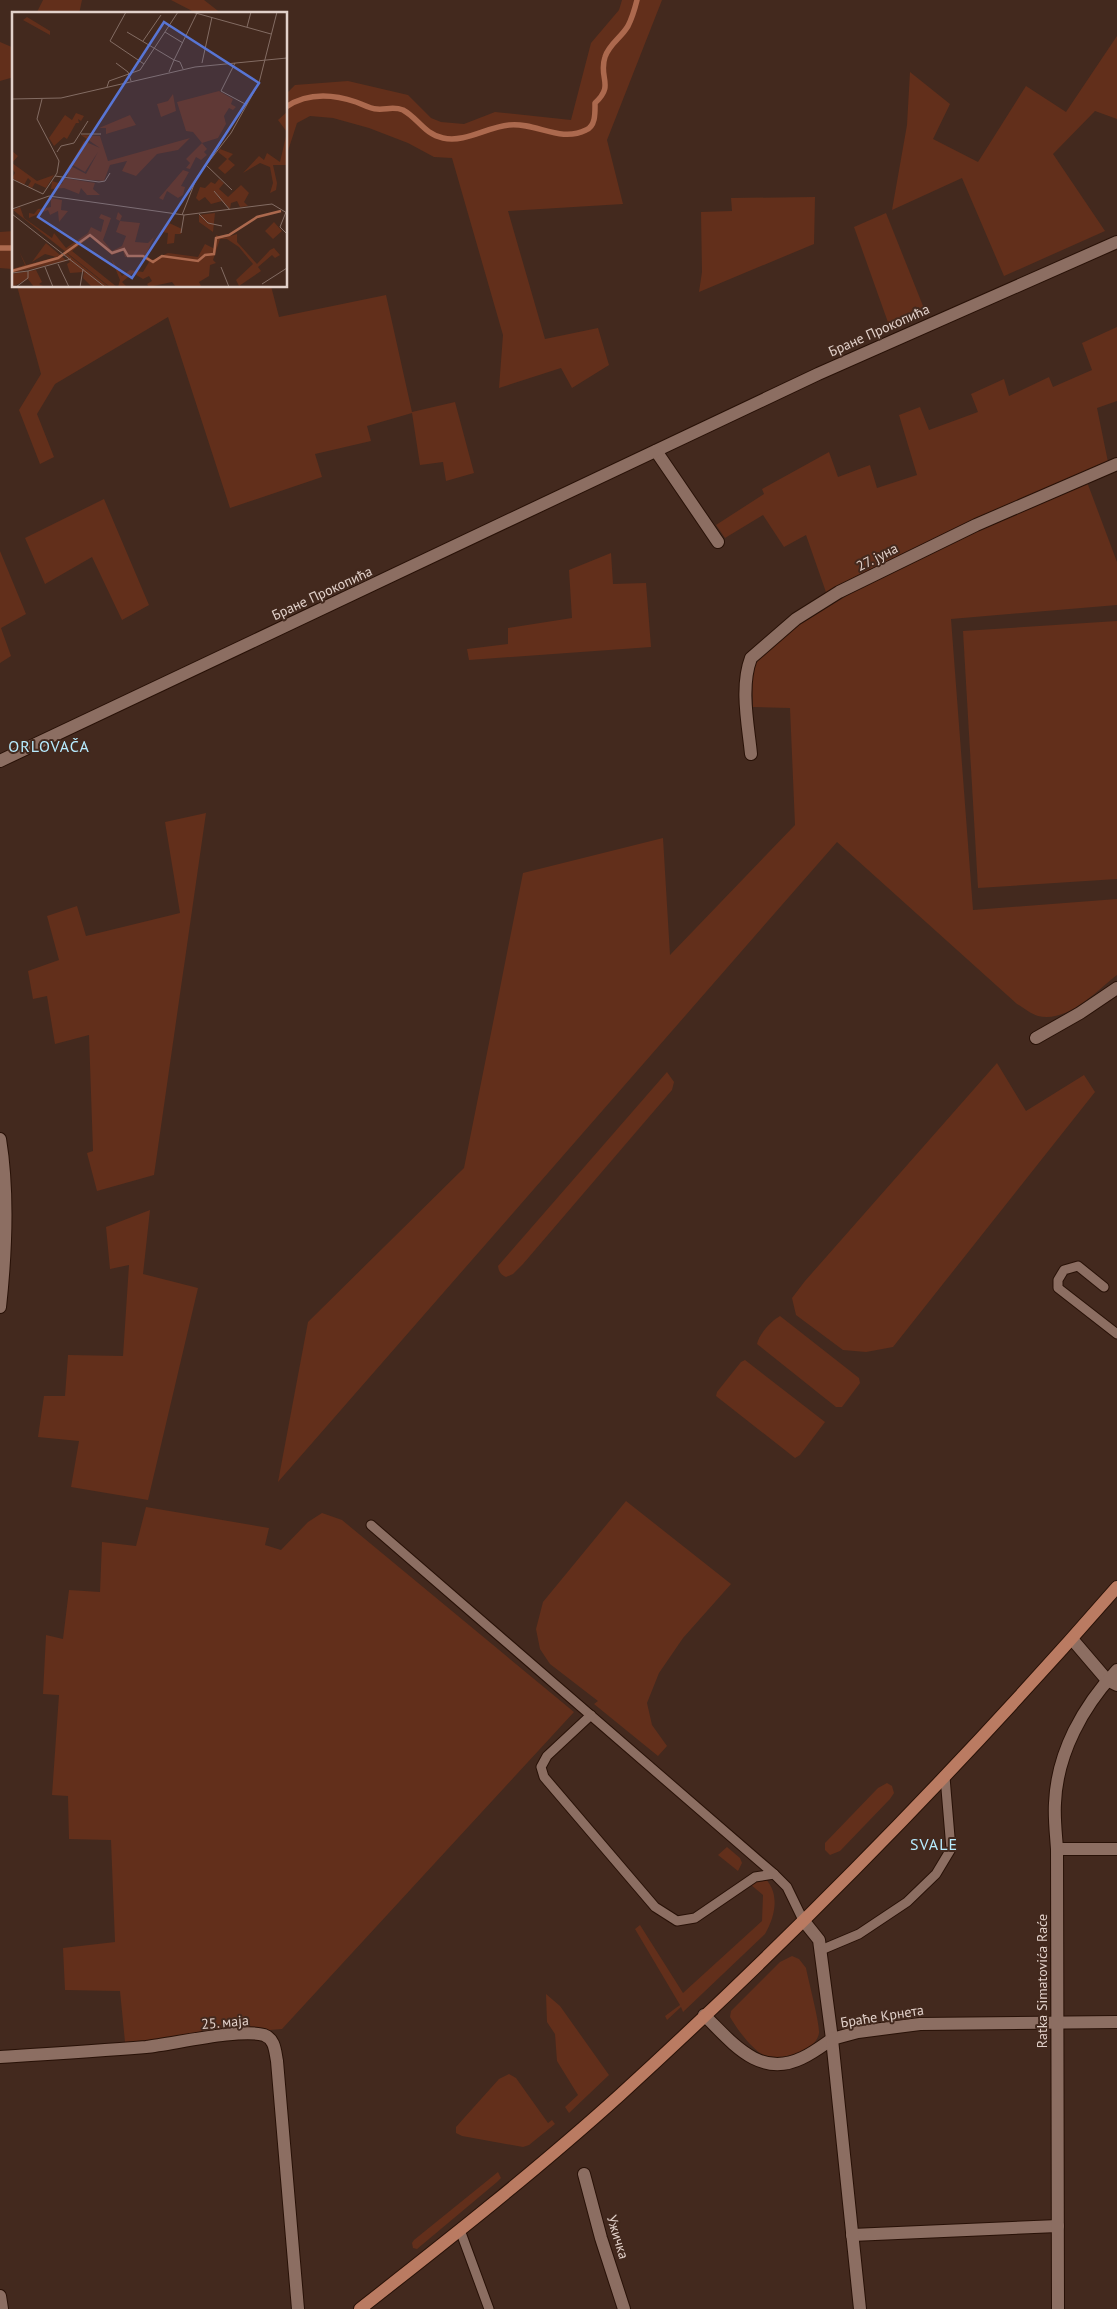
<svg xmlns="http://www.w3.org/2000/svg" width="1117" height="2309" font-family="'PT Sans',sans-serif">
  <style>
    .green { fill: #622f1b }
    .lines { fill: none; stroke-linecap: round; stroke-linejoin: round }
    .stream { stroke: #ac694e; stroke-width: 5.5 }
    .lane-casing { stroke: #281107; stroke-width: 11 }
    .street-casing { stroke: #281107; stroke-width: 14 }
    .secondary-casing { stroke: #281107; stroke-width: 14 }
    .primary-casing { stroke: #281107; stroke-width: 14 }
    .lane { stroke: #8c6e62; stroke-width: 9 }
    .street { stroke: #8c6e62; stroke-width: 12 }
    .secondary { stroke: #8c6e62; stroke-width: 12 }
    .primary { stroke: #ba7b62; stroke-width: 12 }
    .labels { text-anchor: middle; stroke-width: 4; stroke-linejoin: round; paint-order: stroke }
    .street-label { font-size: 14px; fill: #e2d1ca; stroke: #43291e }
    .quarter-label { font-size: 16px; letter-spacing: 1px; fill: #b7ecff; stroke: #43291e }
    .inset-river { fill: none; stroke: #ac694e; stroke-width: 2.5 }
    .inset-road { fill: none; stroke: #836c63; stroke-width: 1 }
    .view { fill: #5875d4; fill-opacity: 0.15; stroke: #5875d4; stroke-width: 2.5 }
    .inset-edge { fill: none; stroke: #e2d1ca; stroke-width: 2.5 }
  </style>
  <rect width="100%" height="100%" fill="#43291e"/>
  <g class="green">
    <polygon points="43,0 82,0 79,14 36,14"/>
    <polygon points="171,0 204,0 222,14 198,14"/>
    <polygon points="622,0 662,0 607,140 623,204 508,211 545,339 598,328 609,365 572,388 561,368 499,388 503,335 452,158 434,157 408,143 369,128 333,118 310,116 297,123 286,157 286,94 295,85 348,81 408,95 431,118 441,122 464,124 495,112 571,120 591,43 619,10"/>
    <polygon points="1117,36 1117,119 1095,111 1053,154 1105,231 1004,276 962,178 892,210 907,125 910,72 950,104 933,139 978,162 1026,86 1066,112"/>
    <polygon points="0,42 14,48 14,77 0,81"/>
    <polygon points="815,197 814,244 699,292 702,272 701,212 732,211 731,198"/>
    <polygon points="886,213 925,311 890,328 854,227"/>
    <polygon points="14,231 14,274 12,269 0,268 0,232"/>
    <polygon points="17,286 271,286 279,317 386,295 412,412 455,402 474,473 446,481 443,462 420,465 412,413 367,426 371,441 315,454 322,477 230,508 168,317 55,384 37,414 54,457 40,464 19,410 41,374"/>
    <polygon points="1117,327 1117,401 1097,408 1108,462 827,595 806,535 784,547 763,515 725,538 716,525 764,494 762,489 829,452 838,477 870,465 877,488 917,475 899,415 920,407 929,430 978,412 971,394 1004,379 1009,396 1049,377 1053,387 1092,370 1082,343"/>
    <path d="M1087 482 1117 562V605L951 619 973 910 1117 899V975C1096 991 1068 1023 1038 1016 1031 1014 1024 1008 1017 1004L837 842 278 1482 308 1322 464 1168 523 873 663 838 670 955 795 825 790 708 753 707 752 675 758 657 791 630 872 580 972 532Z"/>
    <polygon points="104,499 149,605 122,620 92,557 45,584 25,538"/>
    <polygon points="0,551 26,614 1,628 11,656 0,663"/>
    <polygon points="611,553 613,584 646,583 651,647 469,660 467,649 508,644 508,628 572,618 569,570"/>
    <polygon points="1117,621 1117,879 978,888 963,631"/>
    <polygon points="206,813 154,1175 97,1191 87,1153 93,1151 89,1035 55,1044 47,996 33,999 28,971 59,960 47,916 77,906 86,936 180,913 165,822"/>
    <polygon points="997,1063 1026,1111 1084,1075 1095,1092 893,1347 866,1352 843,1350 796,1315 792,1298 805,1281"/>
    <path d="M667 1072 674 1082 672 1090 523 1264 513 1274 506 1277C500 1274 499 1272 498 1266Z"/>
    <polygon points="150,1210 143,1274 198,1288 148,1500 71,1487 79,1441 38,1437 44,1396 65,1396 68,1355 123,1356 129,1265 110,1269 106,1227"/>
    <path d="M780 1316 859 1378 860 1383 842 1407H836L757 1344C759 1334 771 1321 780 1316Z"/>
    <polygon points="745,1360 825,1422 800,1455 795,1458 716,1396 717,1392 741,1362"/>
    <polygon points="626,1501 731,1584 683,1638 659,1673 647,1703 652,1725 667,1746 658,1756 594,1704 598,1701 550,1664 540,1649 536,1629 543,1602"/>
    <polygon points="146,1507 269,1528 265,1545 281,1550 308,1522 322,1513 342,1520 574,1712 282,2029 125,2042 120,1991 65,1990 63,1948 115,1942 111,1840 69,1839 68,1796 52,1795 59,1695 43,1694 46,1635 63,1639 69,1590 100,1592 102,1542 136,1546"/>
    <polygon points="887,1783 892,1786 894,1793 890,1799 840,1851 830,1855 825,1850 825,1843 878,1788"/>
    <polygon points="727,1847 740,1858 742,1863 738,1871 718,1855"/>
    <path d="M761 1875C781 1890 776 1915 765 1934L683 2012 681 2007 667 2020 665 2016 680 2005 635 1929 640 1925 683 1993 762 1921 763 1895 750 1884Z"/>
    <path d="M792 1956 799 1959 806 1968C808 1979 820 2024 819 2033 816 2053 775 2063 760 2053 749 2045 737 2029 730 2017L731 2011 780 1962Z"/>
    <polygon points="546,1994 560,2006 609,2075 569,2113 565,2107 578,2095 557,2061 555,2034 547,2022"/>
    <polygon points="509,2074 516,2078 548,2123 552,2120 555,2124 529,2145 523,2147 462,2136 456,2133 456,2127 499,2079"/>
    <polygon points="498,2172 501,2178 497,2182 417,2249 413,2248 412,2243 414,2240"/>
  </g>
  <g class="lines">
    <g class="stream">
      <path d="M286 107C307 93 332 94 356 102 362 104 370 109 377 109 386 110 393 106 403 110 418 118 424 134 443 138 465 143 487 127 509 125 536 122 560 143 586 130 596 126 595 112 595 103 615 85 598 78 605 57 609 44 621 38 628 26 632 18 635 8 637 0"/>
      <polyline points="0,248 14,248"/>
    </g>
    <g class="lane-casing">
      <g id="lane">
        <polyline points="1104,1287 1078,1266 1064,1270 1058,1280 1058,1288 1117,1334"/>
        <polyline points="371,1525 774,1874 787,1887 803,1920"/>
        <polyline points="591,1715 547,1756 541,1767 544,1777 655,1907 677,1921 695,1918 755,1877 774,1874"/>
        <polyline points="821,1950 859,1934 907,1902 936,1874 951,1849 945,1777"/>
        <polyline points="460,2230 489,2309"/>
      </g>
    </g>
    <g class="street-casing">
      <g id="street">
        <polyline points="656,451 718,542"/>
        <path d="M751 754C748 724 740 687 751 658L796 619 839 592 976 525 1117 464"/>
        <polyline points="1036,1038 1080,1013 1117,988"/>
        <polyline points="1072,1639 1107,1680 1117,1685"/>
        <polyline points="1057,1849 1117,1849"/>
        <path d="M704 2015C732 2042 759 2079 802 2058 813 2053 822 2046 832 2039L819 1940 803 1920"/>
        <path d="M0 2057C48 2054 97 2051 146 2047 174 2044 240 2028 264 2035 275 2039 275 2051 277 2061L298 2309"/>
        <polyline points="584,2174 601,2238 624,2309"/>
        <polyline points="852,2235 1058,2226"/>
        <polyline points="860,2309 832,2039 858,2032 920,2024 1117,2022"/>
        <path d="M1058 2309 1057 1849C1056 1834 1054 1818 1055 1803 1057 1753 1083 1706 1117 1670"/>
      </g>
    </g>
    <g class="secondary-casing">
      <g id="secondary">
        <polyline points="0,761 818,374 1117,242"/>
        <path d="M0 1139C9 1194 6 1252 0 1307"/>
        <polyline points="0,2296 2,2309"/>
      </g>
    </g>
    <g class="primary-casing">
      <path id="primary" d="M360 2309C448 2240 537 2170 620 2095 795 1935 961 1766 1117 1587"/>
    </g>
    <use href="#lane" class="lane"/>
    <use href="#street" class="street"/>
    <use href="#secondary" class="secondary"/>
    <use href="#primary" class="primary"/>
  </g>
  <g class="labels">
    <g class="street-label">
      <text transform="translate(879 330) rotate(-24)" y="5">Бране Прокопића</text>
      <text transform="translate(877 557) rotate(-27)" y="5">27. јуна</text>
      <text transform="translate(322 593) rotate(-25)" y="5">Бране Прокопића</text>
      <text transform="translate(1042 1981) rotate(-90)" y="5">Ratka Simatovića Raće</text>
      <text transform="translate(882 2016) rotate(-9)" y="5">Браће Крнета</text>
      <text transform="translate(225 2022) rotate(-5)" y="5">25. маја</text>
      <text transform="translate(618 2237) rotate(73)" y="5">Ужичка</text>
    </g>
    <g class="quarter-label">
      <text x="49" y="752">ORLOVAČA</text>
      <text x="934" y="1850">SVALE</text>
    </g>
  </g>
  <g transform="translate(12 12)">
    <rect width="275" height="275" fill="#43291e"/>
    <path d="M15 5 38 19V23L11 8ZM207 79 221 87 219 92 224 95 221 98 217 96 212 104 214 112 206 126 190 131 181 120 174 119 165 90ZM161 82 164 99 149 105 145 92 156 89ZM275 100V153H261L265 171 264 178 258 181 261 171 258 155 248 151 231 161 247 144 252 148 255 141 268 150 275 120 266 108ZM64 101 72 104 69 109 66 107 67 111H64L55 127 52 125 42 134 37 126 53 103 60 108ZM118 103 124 113 94 122V116H87ZM69 123 88 124 96 149 178 126 166 138 145 142 124 164 110 159 115 149 98 153 92 169 55 166 57 153 74 162 86 140 73 160 59 152 72 129 88 136ZM190 131 195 137 192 140 195 143 189 148 184 145 178 157 174 156 178 151 174 147ZM208 137 221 142 216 147 223 153 213 162 206 156 215 147 206 140ZM0 139 6 144 0 151 25 169 42 163 34 176 23 171 20 176 16 174 19 169 16 166 12 173 0 166 3 161 0 156ZM171 158 177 160 169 174 173 175 171 183 166 186 155 179 151 188 147 186ZM52 166 83 171 81 177 88 183H75L69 176 67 182 52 176 39 177 40 169 50 172ZM207 167 212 171 207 177 216 185 229 173 237 181 232 190 236 194 228 195 225 189 219 191 218 197 210 189 199 192 193 185 187 189 184 186 188 175 193 176 199 170 203 172ZM39 186 50 188 49 198 56 199 47 210 46 199 38 203 36 198 17 206V201L22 202 26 197 39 195ZM8 195 12 206 40 226 42 221 54 236 76 221 79 215 89 220 92 208 87 206 89 202 99 206 91 228 100 239 110 234 114 224 104 220 108 209 104 207 106 200 110 204 108 209 128 211 123 230 136 231 142 225 134 243 140 248 156 241 186 245 193 232 203 237 204 223 212 226 225 222V230L245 252 258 238 262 236 268 243 263 246 260 243 246 255 249 259 227 274 224 268 241 252 227 235 215 227H208L201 248 204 251 198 253 197 264 187 270 189 274 164 275 160 270 137 275 135 272 140 269 137 264 131 267 121 261 110 270 115 275H106L108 268 99 246 110 264 118 258 131 260 137 250 130 245H113L111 239 100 243 78 225 60 239 105 275H98L1 198ZM203 201 201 220 187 210V203ZM155 210 170 217 169 222H163L162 231 155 232 156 221 150 220ZM262 210 270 219 261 227 253 219ZM34 231 55 249 0 261V257L13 253 7 239 14 253 44 245 33 242 20 250ZM53 242 54 241 97 275H80L71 266 72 260 58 261 55 252 58 250ZM24 258 30 270 27 272 33 275H22L16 267 0 275V262Z" fill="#622f1b"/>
    <path class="inset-river" d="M0 259 46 246 78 223 100 241 112 237 116 244H131L141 250 150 244 186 249 193 243 202 242 204 226 217 223 245 205 269 199"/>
    <path class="inset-road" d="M114 0 98 29 132 52M180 0 259 22M235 15 239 0M115 20 162 48 185 1M153 20 171 31M131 29 149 3M104 51 116 60 119 69M190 51 200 5M223 51 209 79 235 93M157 60 162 48 168 50 171 57M95 75 97 69 128 58 166 0M0 87 49 86 183 55 275 46M30 87 25 107 47 149 45 161 31 182M69 122H89M45 140 49 134 62 131 76 109M194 153 220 178M43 164 87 170 93 169 98 161M0 167 31 182M202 179 218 198M0 197 37 184 172 203 260 192 275 201M274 200 268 215 275 222M0 202 93 275M187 202 196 211 210 214M170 203 185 165 219 121 247 71 265 0M169 221 172 203M46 252 57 275M33 255 41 275M209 255 217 275M0 261 16 259M250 272 275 256M4 275 16 266V259L59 247M68 275 71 257"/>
    <path class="view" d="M152 10 247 71 120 266 26 205Z"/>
    <rect width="275" height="275" class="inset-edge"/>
  </g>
</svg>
